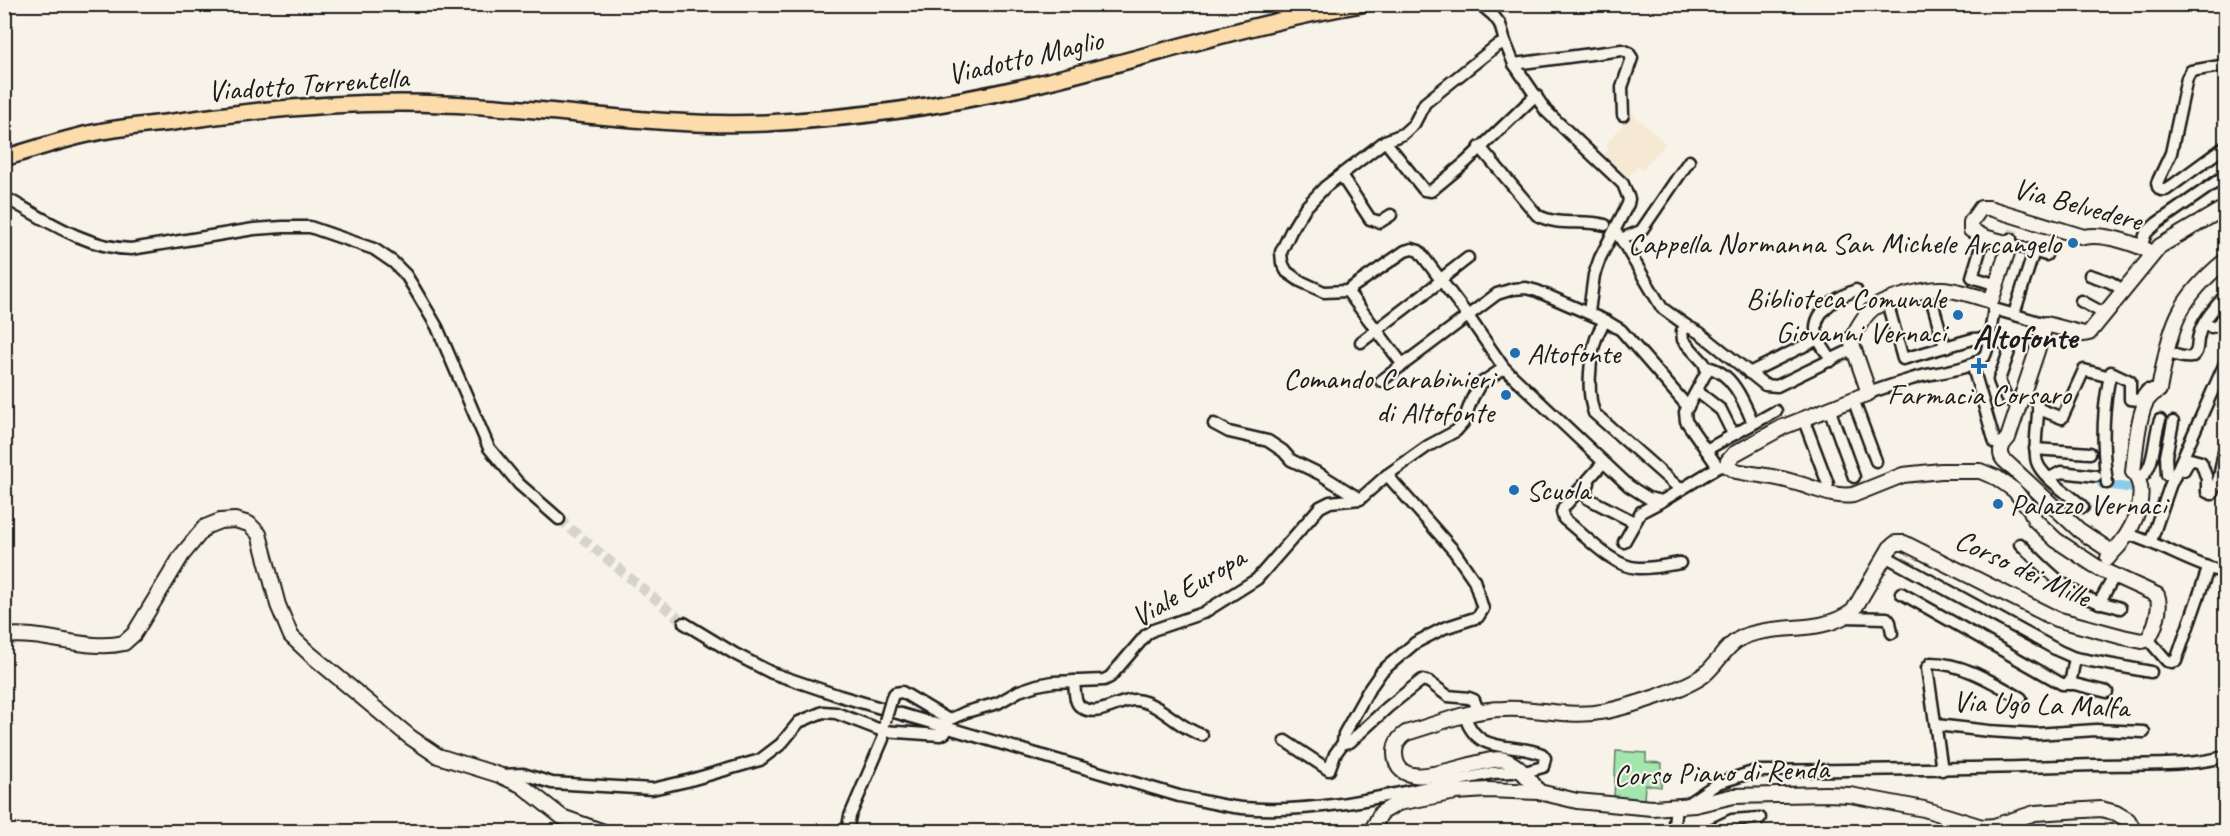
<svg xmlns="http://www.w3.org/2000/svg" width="2230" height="836" font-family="Caveat,sans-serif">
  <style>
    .built { fill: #f6e9d4 }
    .green { fill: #a4e4ad; stroke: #608064; stroke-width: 1.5 }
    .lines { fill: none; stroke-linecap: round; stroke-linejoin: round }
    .canal { stroke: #8dcbed; stroke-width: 9 }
    .street-tunnel { stroke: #d6d3c9; stroke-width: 10; stroke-dasharray: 10 5; stroke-linecap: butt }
    .street-casing { stroke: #1c1c1c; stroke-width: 15 }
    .secondary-casing { stroke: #1c1c1c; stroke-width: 18 }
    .primary-casing { stroke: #1c1c1c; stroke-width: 20 }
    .street { stroke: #f7f3e8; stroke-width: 10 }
    .secondary { stroke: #f7f3e8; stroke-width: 14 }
    .primary { stroke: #fddcac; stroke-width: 15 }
    .street-bridge-casing { stroke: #1c1c1c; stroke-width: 15; stroke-linecap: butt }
    .street-bridge { stroke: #f7f3e8; stroke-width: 10 }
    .poi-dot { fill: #1f6fb2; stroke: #f7f3e8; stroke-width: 2 }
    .labels { text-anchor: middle; stroke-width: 4.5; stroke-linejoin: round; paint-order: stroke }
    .street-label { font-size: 30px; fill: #1c1c1c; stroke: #f7f3e8 }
    .poi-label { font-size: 30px; fill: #1c1c1c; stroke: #f7f3e8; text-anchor: end }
    .quarter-label { font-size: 33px; font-weight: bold; fill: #1c1c1c; stroke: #f7f3e8 }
  </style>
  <rect width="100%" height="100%" fill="#f7f3e8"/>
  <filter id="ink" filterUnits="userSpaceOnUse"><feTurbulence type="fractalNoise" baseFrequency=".0167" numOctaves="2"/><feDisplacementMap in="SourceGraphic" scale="12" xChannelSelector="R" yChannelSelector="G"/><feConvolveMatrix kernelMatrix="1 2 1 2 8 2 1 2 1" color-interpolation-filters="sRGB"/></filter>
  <g filter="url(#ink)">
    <polygon class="built" points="1633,114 1666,144 1642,170 1637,167 1626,180 1601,157 1609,149 1605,145"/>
    <polygon class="green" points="1616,751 1646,753 1646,762 1662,763 1661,787 1645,785 1644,800 1614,799"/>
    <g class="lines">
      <polyline class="canal" points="2102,484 2130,488"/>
      <g class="street-tunnel">
        <polyline points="2011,239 2017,221"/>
        <polyline points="559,519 684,623"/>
      </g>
      <g class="street-casing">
        <g id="street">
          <polyline points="1480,4 1493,15 1500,24 1505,42 1514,64 1546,111 1623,184 1629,199 1628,204 1600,258 1594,275 1589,312"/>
          <polyline points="1505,42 1495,47 1425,103 1414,124 1403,134 1385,141 1325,187 1305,208 1291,231 1281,252 1282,263 1287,272 1300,281 1324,292 1347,291 1405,251 1412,249 1419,251 1468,316 1504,368 1629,486 1648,498 1662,501 1718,467 1728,465"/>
          <polyline points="1514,64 1622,50 1628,52 1632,58 1622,87 1623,115"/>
          <polyline points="2226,65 2191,71 2187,78 2171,153 2157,183 2158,187 2161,190 2166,190 2226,146"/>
          <polyline points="1385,141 1424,190 1431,191 1466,162 1536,95"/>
          <path d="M1480 147 1537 215C1558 227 1583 219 1605 225"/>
          <polyline points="1341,175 1370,219 1380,222 1391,215"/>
          <path d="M4 197C43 218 85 248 131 249L254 229 283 227H310L374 249 393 262 406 275 414 288 437 327 489 448 519 484 559 519"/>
          <polyline points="1615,231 1621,239 1662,308 1687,326 1700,333 1765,385 1777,386 1853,349"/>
          <polyline points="1984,237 1972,277 1997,285"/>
          <polyline points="1621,239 1641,231 1689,161"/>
          <polyline points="2011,239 2010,244 2046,255"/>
          <polyline points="2141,247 2146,233 2157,223 2226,175"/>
          <polyline points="2090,275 2110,282 2123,290"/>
          <polyline points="1441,279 1468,258"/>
          <polyline points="1347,291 1403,365"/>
          <polyline points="2081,301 2105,314"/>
          <polyline points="1887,302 1903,359 1973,339 1988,338 2011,346 1999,380 2006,398 2017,406"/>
          <polyline points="1933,305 1945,347"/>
          <polyline points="1994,309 2046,324"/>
          <polyline points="2014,314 2034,251"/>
          <path d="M1606 321C1589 339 1586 390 1594 413L1680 489"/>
          <polyline points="2205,323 2211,327 2216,326 2226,316"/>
          <polyline points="1687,326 1682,331 1683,340 1704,363 1707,371 1685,412 1686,421 1718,467"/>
          <polyline points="1361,342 1442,280"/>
          <path d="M2167 352C2173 354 2184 359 2191 357 2200 352 2196 343 2199 335 2203 319 2216 307 2226 294"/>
          <path d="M1831 361C1828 353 1822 348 1819 340 1807 315 1835 298 1856 290"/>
          <polyline points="1972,364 1995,443 2002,443"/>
          <path d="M1706 367C1732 371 1744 402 1753 423"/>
          <polyline points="1749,373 1818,339"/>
          <polyline points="1381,381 1497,294 1513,289 1526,288 1537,291 1606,321 1621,330 1688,407"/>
          <polyline points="1698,392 1721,410 1733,434"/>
          <path d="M1869 393C1885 387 1902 382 1918 377 1937 372 1973 370 1985 355 1989 349 1992 318 1994 309"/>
          <path d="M2021 393C2026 395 2034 398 2037 403 2041 410 2032 446 2037 462 2042 478 2071 495 2083 507"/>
          <polyline points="1853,399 1876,461"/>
          <polyline points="1829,408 1854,477"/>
          <polyline points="2039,409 2062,418 2084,370 2110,377"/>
          <polyline points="1803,418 1828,484"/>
          <polyline points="2173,422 2166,456 2167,475 2175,476"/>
          <polyline points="1214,424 1229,432 1268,441 1283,451 1291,460 1320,474 1360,499"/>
          <polyline points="2035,449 2090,453"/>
          <polyline points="1706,450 1776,411"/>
          <path d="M1603 463 1564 507 1562 512 1564 519C1584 534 1612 567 1638 568 1651 569 1667 565 1680 563"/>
          <polyline points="2184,470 2190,459 2201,462 2207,479 2207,492 2212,494 2219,478 2226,441"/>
          <polyline points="2050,478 2061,472 2096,476"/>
          <path d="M2139 479C2156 469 2153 437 2160 420"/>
          <polyline points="1589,483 1585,494 1587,498 1634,522"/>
          <path d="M2107 483C2102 447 2102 408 2111 372L2130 381V399L2139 400 2147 390H2159"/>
          <path d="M2127 534C2161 544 2191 564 2226 573"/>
          <polyline points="2151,541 2170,486 2226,361"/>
          <polyline points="1624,542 1641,512 1662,501"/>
          <path d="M2020 544C2043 566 2066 593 2098 602 2105 604 2113 605 2120 608"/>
          <polyline points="1885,556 2059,651 2075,658 2151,672"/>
          <polyline points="1901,593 2062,684 2074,684 2107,692"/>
          <polyline points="2099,603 2115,575"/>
          <polyline points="1844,617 1887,618 1890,622 1892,633"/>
          <path d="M684 623 735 654 772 673 840 696 1179 796C1200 800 1221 806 1242 808 1327 815 1409 790 1492 773L1513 772"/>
          <polyline points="2148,639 2167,661 2172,662 2176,661 2208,569"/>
          <path d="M1074 681C1075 689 1074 703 1081 707 1098 719 1119 699 1136 700 1161 703 1178 728 1202 735"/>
          <polyline points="2070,684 2075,658"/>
          <polyline points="892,697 895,693 902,692 949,720"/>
          <path d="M1465 716C1477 756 1513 742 1542 754L1545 758 1543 767 1528 771"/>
          <polyline points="1936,725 1989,731 2036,734 2096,730 2144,732"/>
          <polyline points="1285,741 1329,770 1335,754 1343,743 1344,734 1368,691 1382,671 1415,643 1444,628 1478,617 1483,609 1474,580 1454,551 1387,475"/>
          <polyline points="1343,743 1350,742 1388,707 1422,680 1429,682 1448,696 1469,698 1474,700 1479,713"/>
          <path d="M1942 770 1927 668 1931 663C1963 663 1994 683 2021 698"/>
          <polyline points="502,775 523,774 552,783 652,789 687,781 760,760 781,744 799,722 823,712 836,713 883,731 940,735 945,733 949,720 966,712 998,703 1019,691 1037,685 1053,682 1104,680 1110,677 1146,635 1153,630 1203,613 1257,579 1320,507 1330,502 1360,499 1387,475 1428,446 1456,431 1463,423 1472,399 1480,384 1504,368"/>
          <path d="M1684 806 1718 783 1756 771C1868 770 1981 769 2094 765 2130 764 2193 767 2226 756"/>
          <polyline points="847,832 850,816 883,739 883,727"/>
          <polyline points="1673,832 1676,807"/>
          <polyline points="1707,832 1732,820 1760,818"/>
        </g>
      </g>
      <g class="secondary-casing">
        <g id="secondary">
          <path d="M2112 552 2079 530 2004 460C1998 453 2002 444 2008 438L2046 324 2084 334 2089 333 2160 246 2226 207"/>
          <path d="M2108 558C2112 552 2117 549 2121 543 2135 525 2150 491 2133 472 2135 455 2138 411 2148 399 2151 395 2155 392 2159 390 2171 327 2174 302 2226 260"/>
          <path d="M4 636C44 631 87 652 124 643L134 634 182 555 205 527 220 521 235 520 249 524 259 534 278 605 291 636 310 654 410 737 438 756 499 775 521 785 562 817 604 832"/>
          <path d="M1539 792C1531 781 1519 765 1505 760 1481 753 1396 803 1395 753 1395 743 1399 738 1406 733 1435 725 1472 709 1503 709 1540 707 1568 719 1607 711 1630 706 1687 689 1705 674 1720 661 1727 642 1748 635 1782 623 1820 635 1853 611L1890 548 1896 543H1904L2056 619 2123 637 2142 641 2148 639C2155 629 2162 606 2157 595L2100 569 2056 540 2035 520 2030 509 2014 490 1997 478 1980 471H1941L1903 475 1853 495C1832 498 1813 487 1793 482 1775 476 1755 475 1736 471L1729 467 1728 461 1734 454 1783 427 1869 393 1851 341C1856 330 1864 314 1875 307 1887 299 1927 288 1942 289 1959 290 1975 296 1991 301L2010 244 1984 237 1971 230V222L1981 208H1989L2084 237C2102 233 2136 243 2152 253"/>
          <polyline points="1371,832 1381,813 1398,803 1456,792 1487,790 1539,792 1577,801 1652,808 1695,805 1734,796 1826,794 1850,795 1924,809 1982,827 1994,826 2035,813 2101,809 2116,813 2128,820 2135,832"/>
        </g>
      </g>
      <g class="primary-casing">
        <path id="primary" d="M4 158C35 149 66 138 98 132 123 127 148 125 173 122 262 109 352 100 442 104 550 107 658 128 766 123 856 118 945 106 1033 85 1143 59 1250 23 1362 4"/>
      </g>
      <use href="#street" class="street"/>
      <use href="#secondary" class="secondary"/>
      <use href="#primary" class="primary"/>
      <g class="street-bridge-casing">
        <polyline id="street-bridge" points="885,721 892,697"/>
      </g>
      <use href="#street-bridge" class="street-bridge"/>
    </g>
  </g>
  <g class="poi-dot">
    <circle cx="2073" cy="243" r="6"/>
    <circle cx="1958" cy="315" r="6"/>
    <circle cx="1515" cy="353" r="6"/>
    <path d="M1976 357h6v6h6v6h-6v6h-6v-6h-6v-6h6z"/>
    <circle cx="1506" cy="395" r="6"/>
    <circle cx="1514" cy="490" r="6"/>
    <circle cx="1998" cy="504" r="6"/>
  </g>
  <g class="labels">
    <g class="street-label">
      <text transform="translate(1025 57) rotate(-13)" y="10">Viadotto Maglio</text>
      <text transform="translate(308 84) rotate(-4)" y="10">Viadotto Torrentella</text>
      <text transform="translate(2078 204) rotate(15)" y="10">Via Belvedere</text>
      <text transform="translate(2023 568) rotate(25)" y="10">Corso dei Mille</text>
      <text transform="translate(1188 587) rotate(-31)" y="10">Viale Europa</text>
      <text transform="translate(2041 704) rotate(2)" y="10">Via Ugo La Malfa</text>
      <text transform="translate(1721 772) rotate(-2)" y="10">Corso Piano di Renda</text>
    </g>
    <g class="poi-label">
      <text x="2061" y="253">Cappella Normanna San Michele Arcangelo</text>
      <text x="1946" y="308">Biblioteca Comunale<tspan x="1946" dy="34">Giovanni Vernaci</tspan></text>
      <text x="1527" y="363" text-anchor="start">Altofonte</text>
      <text x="1494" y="388">Comando Carabinieri<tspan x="1494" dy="34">di Altofonte</tspan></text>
      <text x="1979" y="404" text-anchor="middle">Farmacia Corsaro</text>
      <text x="1526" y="500" text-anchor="start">Scuola</text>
      <text x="2010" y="514" text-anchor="start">Palazzo Vernaci</text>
    </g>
    <g class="quarter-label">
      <text x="2025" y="348">Altofonte</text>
    </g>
  </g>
  <rect width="2230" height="836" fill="none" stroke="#f7f3e8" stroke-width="24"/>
  <rect x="12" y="12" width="2206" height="812" fill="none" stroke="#1c1c1c" stroke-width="2" filter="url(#ink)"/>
</svg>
